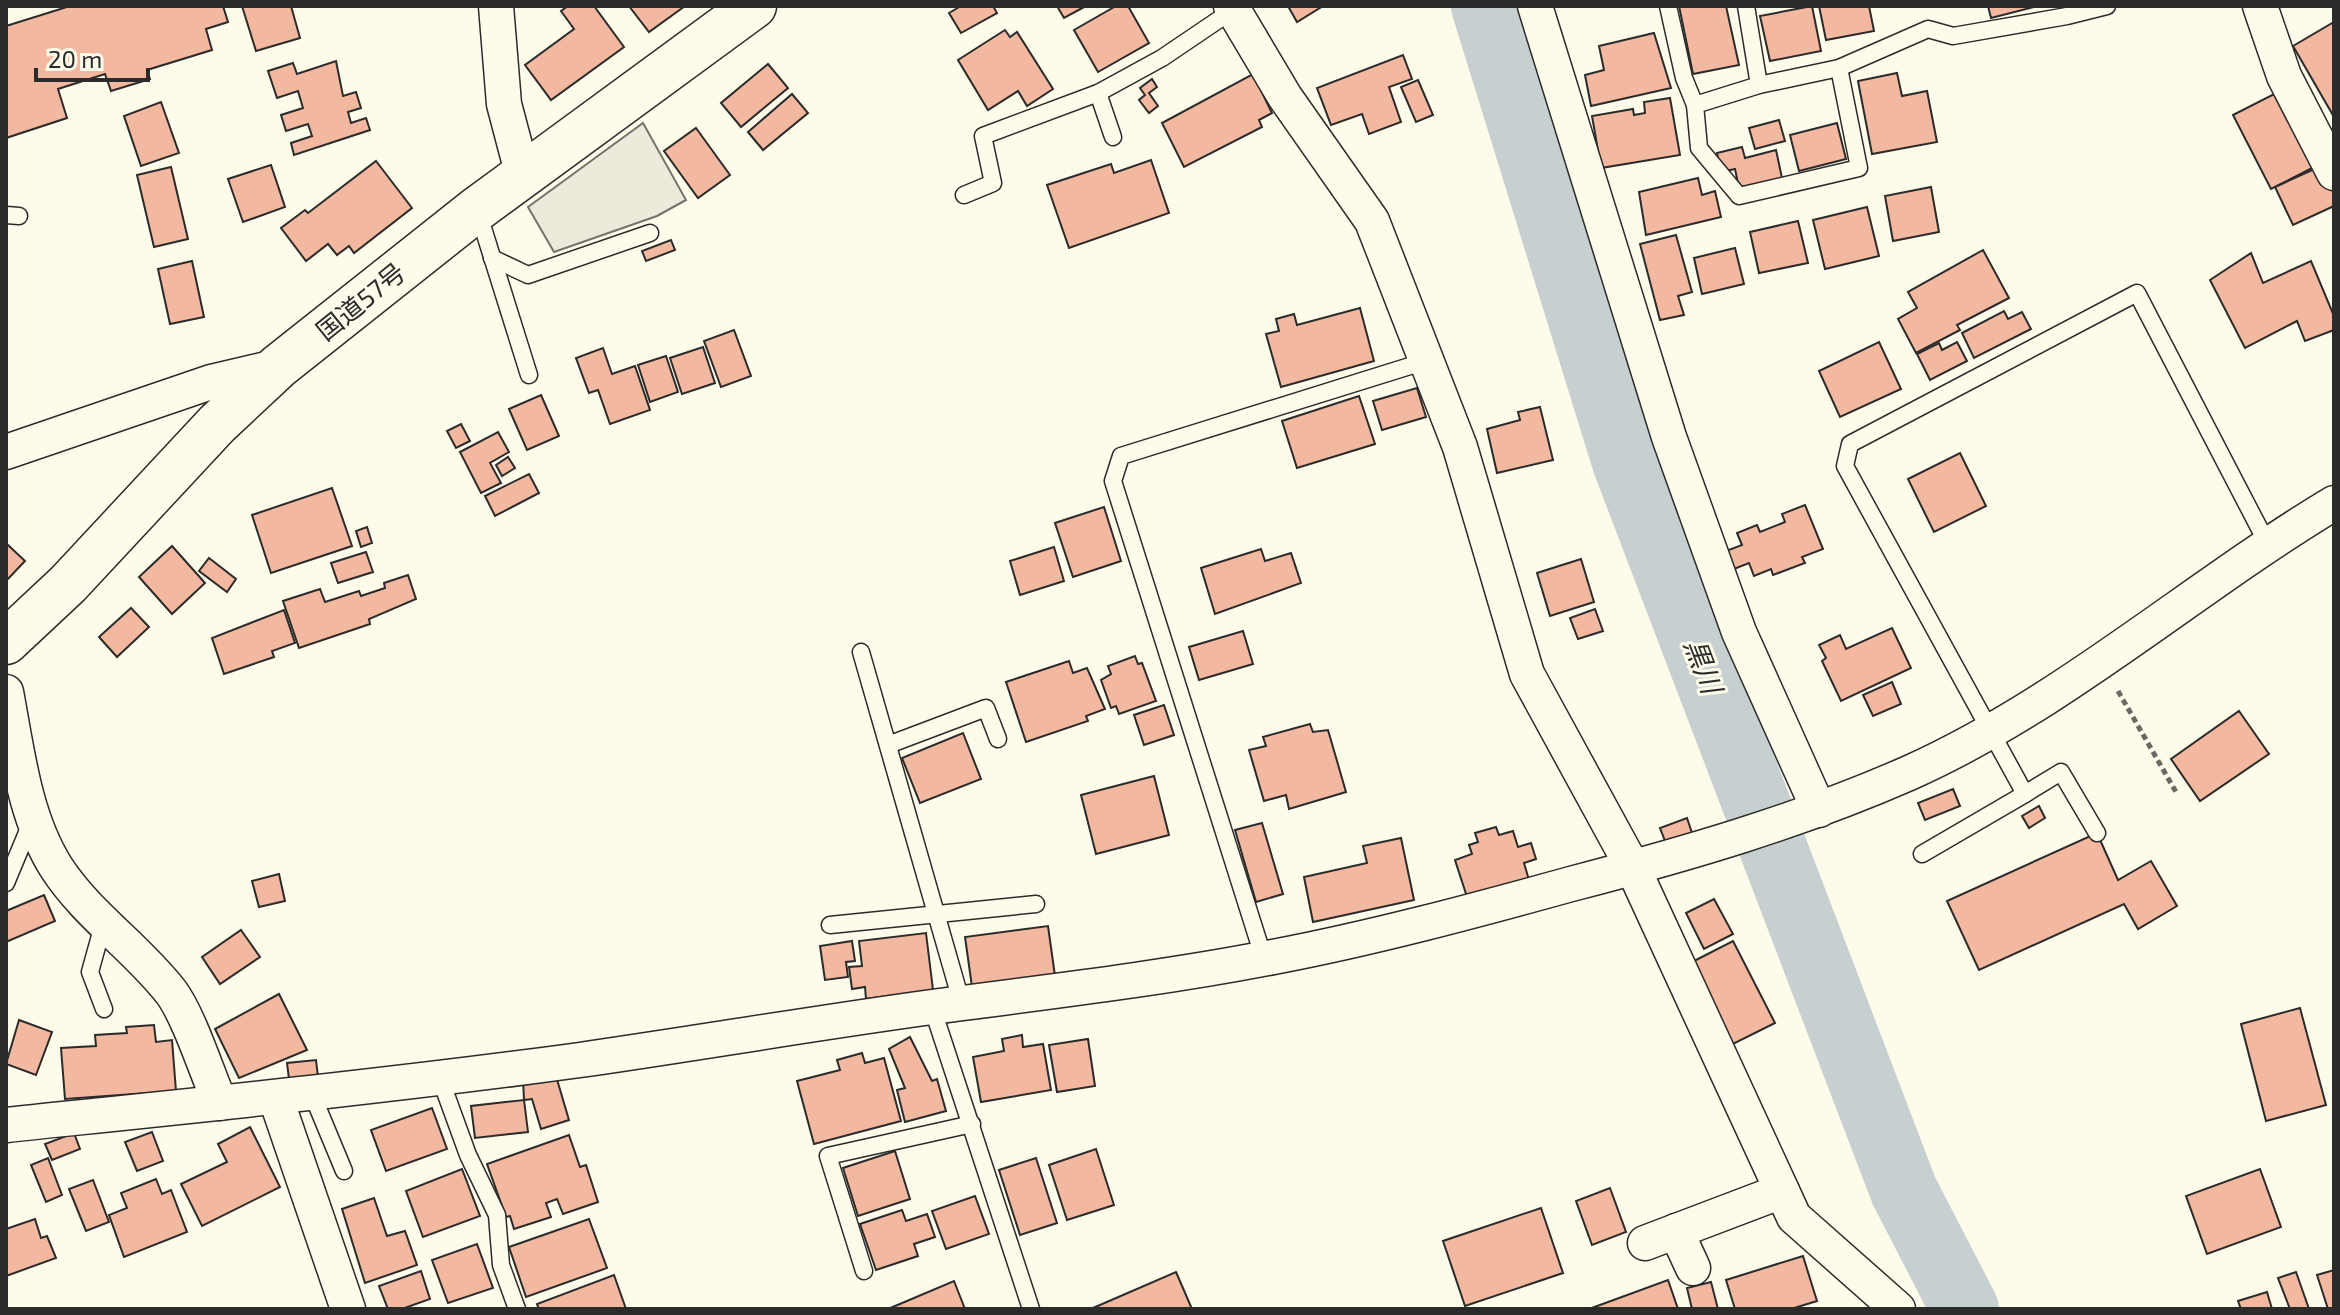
<svg xmlns="http://www.w3.org/2000/svg" width="2340" height="1315" font-family="'Exo 2','Noto Sans JP',sans-serif">
  <style>
    .parking { fill: #eceadb; stroke: #74746e; stroke-width: 2 }
    .lines { fill: none; stroke-linecap: round; stroke-linejoin: round }
    .river { stroke: #c7d0d0; stroke-width: 68 }
    .building { fill: #f2b8a0; stroke: #2b2b2b; stroke-width: 2 }
    .lane-casing { stroke: #2b2b2b; stroke-width: 19 }
    .street-casing { stroke: #2b2b2b; stroke-width: 37 }
    .highway-casing { stroke: #2b2b2b; stroke-width: 47 }
    .path { stroke: #6a6964; stroke-width: 5; stroke-dasharray: 6 4; stroke-linecap: butt }
    .lane { stroke: #fdfbea; stroke-width: 16 }
    .street { stroke: #fdfbea; stroke-width: 34 }
    .highway { stroke: #fdfbea; stroke-width: 44 }
    .labels { text-anchor: middle; stroke-width: 6; stroke-linejoin: round; paint-order: stroke }
    .street-label { font-size: 26px; fill: #2b2b2b; stroke: #fdfbea }
    .water-label { font-size: 28px; font-style: italic; fill: #2b2b2b; stroke: #fdfbea }
  </style>
  <rect width="100%" height="100%" fill="#fdfbea"/>
  <polygon class="parking" points="643,123 686,200 657,216 554,252 528,207"/>
  <g class="lines">
    <polyline class="river" points="1485,6 1626,462 1904,1191 1965,1309"/>
  </g>
  <g class="building">
    <polygon points="70,6 223,6 228,22 206,29 212,50 147,70 150,79 111,91 105,74 58,89 67,118 6,138 6,26"/>
    <polygon points="242,6 291,6 300,38 256,51"/>
    <polygon points="568,6 594,6 624,47 551,100 525,65 574,29 561,11"/>
    <polygon points="629,6 685,6 649,32"/>
    <polygon points="961,6 993,6 997,13 961,33 949,13"/>
    <polygon points="1057,6 1086,6 1064,18"/>
    <polygon points="1116,6 1128,6 1149,43 1098,72 1074,30"/>
    <polygon points="1288,6 1323,6 1297,22"/>
    <polygon points="1679,6 1726,6 1739,65 1693,74"/>
    <polygon points="1812,6 1821,51 1770,61 1760,16"/>
    <polygon points="1819,6 1869,6 1874,31 1826,40"/>
    <polygon points="1988,6 2038,6 1991,18"/>
    <polygon points="2334,22 2334,117 2293,46"/>
    <polygon points="1005,30 1010,37 1017,32 1053,89 1027,106 1018,91 988,110 958,60"/>
    <polygon points="1654,33 1671,88 1591,106 1585,75 1604,70 1599,46"/>
    <polygon points="1403,55 1412,79 1389,87 1401,122 1369,134 1362,114 1331,125 1317,88"/>
    <polygon points="336,61 343,96 356,92 361,108 348,112 351,123 366,118 370,130 294,155 291,143 312,136 308,124 286,131 281,115 303,108 298,91 277,98 268,71 293,63 297,74"/>
    <polygon points="768,64 788,88 741,127 721,103"/>
    <polygon points="1897,73 1902,96 1927,91 1937,142 1872,154 1858,81"/>
    <polygon points="1253,74 1272,113 1259,120 1262,127 1184,167 1162,123"/>
    <polygon points="1152,79 1157,87 1149,93 1158,106 1149,113 1139,100 1145,95 1140,88"/>
    <polygon points="1418,80 1433,115 1416,122 1401,87"/>
    <polygon points="2278,92 2316,166 2271,189 2233,115"/>
    <polygon points="792,94 808,113 763,150 748,132"/>
    <polygon points="1670,98 1680,155 1601,168 1592,116 1633,109 1634,115 1645,113 1644,102"/>
    <polygon points="161,102 179,153 141,166 124,116"/>
    <polygon points="1779,120 1785,141 1755,149 1749,128"/>
    <polygon points="1837,123 1846,159 1799,171 1790,135"/>
    <polygon points="696,128 730,175 698,198 664,151"/>
    <polygon points="1742,147 1745,158 1776,150 1782,178 1739,188 1735,169 1721,172 1717,153"/>
    <polygon points="1151,160 1169,213 1069,248 1047,185 1111,164 1114,173"/>
    <polygon points="376,161 412,208 354,253 349,246 337,255 328,244 306,261 281,228 305,210 308,213"/>
    <polygon points="271,165 285,207 243,222 228,179"/>
    <polygon points="2321,166 2334,194 2334,206 2293,225 2275,187"/>
    <polygon points="171,167 188,239 154,247 137,175"/>
    <polygon points="1698,178 1702,195 1715,191 1721,217 1646,235 1639,192"/>
    <polygon points="1931,187 1939,232 1893,241 1885,196"/>
    <polygon points="1867,207 1879,256 1825,269 1813,220"/>
    <polygon points="1798,221 1808,263 1759,273 1750,232"/>
    <polygon points="1676,235 1692,292 1678,296 1684,315 1660,320 1640,244"/>
    <polygon points="671,240 675,250 646,261 642,251"/>
    <polygon points="1735,248 1744,284 1702,294 1694,258"/>
    <polygon points="1983,250 2009,298 1957,325 1960,330 1916,353 1898,319 1917,308 1908,292"/>
    <polygon points="2251,253 2263,283 2311,261 2334,316 2334,330 2305,341 2297,321 2245,348 2210,280"/>
    <polygon points="192,261 204,317 170,324 158,269"/>
    <polygon points="1360,308 1374,361 1281,387 1266,334 1279,331 1276,319 1294,314 1297,325"/>
    <polygon points="2004,311 2008,319 2022,312 2031,329 1974,358 1962,333"/>
    <polygon points="734,330 751,376 721,387 704,341"/>
    <polygon points="1879,342 1901,389 1840,417 1819,371"/>
    <polygon points="1957,342 1967,361 1930,380 1917,354 1939,343 1942,350"/>
    <polygon points="703,347 715,383 682,394 670,358"/>
    <polygon points="603,348 612,374 635,366 650,410 610,424 598,390 589,393 576,358"/>
    <polygon points="666,356 678,392 650,402 638,365"/>
    <polygon points="1417,388 1426,417 1382,430 1373,401"/>
    <polygon points="541,395 559,436 527,450 509,409"/>
    <polygon points="1359,396 1375,444 1297,468 1282,421"/>
    <polygon points="1540,407 1553,460 1497,473 1487,429 1520,420 1518,412"/>
    <polygon points="461,424 470,441 456,448 447,431"/>
    <polygon points="498,432 509,452 490,463 501,483 481,493 460,452"/>
    <polygon points="1960,453 1986,506 1934,532 1908,479"/>
    <polygon points="508,457 515,468 502,476 496,465"/>
    <polygon points="529,474 539,493 495,516 485,496"/>
    <polygon points="332,488 352,546 271,573 252,515"/>
    <polygon points="1805,505 1823,549 1802,557 1805,563 1773,575 1771,569 1754,576 1749,563 1734,569 1726,551 1742,545 1737,533 1757,525 1760,532 1785,522 1782,514"/>
    <polygon points="1104,507 1121,561 1073,577 1055,523"/>
    <polygon points="367,527 372,543 361,547 356,531"/>
    <polygon points="8,545 25,561 6,581 6,547"/>
    <polygon points="172,546 205,583 172,614 139,577"/>
    <polygon points="1054,547 1064,581 1020,595 1010,561"/>
    <polygon points="1261,549 1265,561 1291,553 1301,583 1215,614 1201,568"/>
    <polygon points="366,552 373,572 338,583 331,563"/>
    <polygon points="209,558 236,579 227,592 199,571"/>
    <polygon points="1581,559 1594,602 1550,616 1537,573"/>
    <polygon points="408,575 416,599 369,619 370,624 299,648 283,601 320,589 325,602 359,591 361,596 385,588 384,583"/>
    <polygon points="131,608 149,627 117,657 99,637"/>
    <polygon points="1595,609 1603,631 1578,639 1570,618"/>
    <polygon points="284,610 295,643 272,651 274,657 224,674 212,638"/>
    <polygon points="1892,628 1911,668 1841,701 1822,661 1826,658 1819,645 1840,635 1846,649"/>
    <polygon points="1243,631 1253,664 1199,680 1189,647"/>
    <polygon points="1135,656 1138,664 1142,663 1156,701 1119,714 1116,706 1111,708 1101,680 1111,674 1108,666"/>
    <polygon points="1069,661 1073,673 1087,668 1105,709 1086,716 1088,721 1026,742 1006,682"/>
    <polygon points="1892,682 1901,704 1873,716 1863,695"/>
    <polygon points="1164,705 1174,735 1144,745 1134,715"/>
    <polygon points="2239,711 2269,754 2200,801 2171,759"/>
    <polygon points="1310,724 1313,732 1328,730 1346,792 1289,809 1286,795 1264,801 1249,750 1266,746 1263,737"/>
    <polygon points="963,733 981,779 920,803 902,758"/>
    <polygon points="1154,776 1169,835 1096,854 1081,795"/>
    <polygon points="1953,789 1960,806 1925,820 1918,803"/>
    <polygon points="2039,806 2045,818 2029,828 2022,816"/>
    <polygon points="1687,818 1693,836 1667,846 1660,828"/>
    <polygon points="1262,823 1283,894 1256,902 1235,830"/>
    <polygon points="1496,827 1499,835 1513,831 1518,847 1531,843 1536,859 1524,863 1529,880 1468,900 1455,860 1472,854 1469,845 1478,842 1475,833"/>
    <polygon points="2097,833 2118,880 2151,861 2177,906 2138,929 2124,904 1979,970 1947,901"/>
    <polygon points="1401,838 1414,900 1313,922 1304,877 1367,863 1363,846"/>
    <polygon points="279,874 285,901 259,907 252,881"/>
    <polygon points="44,895 55,921 6,942 6,911"/>
    <polygon points="1714,899 1733,934 1704,949 1686,913"/>
    <polygon points="1048,926 1055,976 972,987 965,937"/>
    <polygon points="241,930 260,957 220,984 202,957"/>
    <polygon points="926,933 933,990 866,999 865,987 852,989 849,967 862,966 859,941"/>
    <polygon points="852,941 855,961 846,962 848,977 825,980 820,946"/>
    <polygon points="1733,941 1775,1023 1733,1044 1692,962"/>
    <polygon points="279,994 307,1050 239,1078 215,1029"/>
    <polygon points="2300,1008 2326,1105 2266,1121 2241,1024"/>
    <polygon points="19,1020 52,1032 36,1075 6,1064"/>
    <polygon points="154,1025 156,1042 172,1040 176,1091 65,1099 61,1048 96,1046 95,1035 127,1033 126,1027"/>
    <polygon points="1022,1035 1023,1047 1043,1044 1051,1090 981,1102 973,1057 1004,1051 1002,1039"/>
    <polygon points="910,1037 932,1081 937,1079 946,1111 905,1122 897,1090 905,1088 889,1049"/>
    <polygon points="1088,1039 1095,1086 1057,1092 1049,1045"/>
    <polygon points="862,1053 865,1063 884,1058 901,1121 814,1144 797,1081 840,1070 837,1060"/>
    <polygon points="316,1060 318,1077 289,1079 287,1063"/>
    <polygon points="556,1076 569,1120 541,1129 532,1099 524,1100 523,1080"/>
    <polygon points="524,1100 528,1132 475,1138 471,1106"/>
    <polygon points="432,1108 447,1149 386,1171 371,1130"/>
    <polygon points="250,1127 280,1187 202,1226 181,1184 227,1162 218,1144"/>
    <polygon points="152,1132 163,1161 137,1171 125,1142"/>
    <polygon points="74,1133 80,1149 52,1160 45,1144"/>
    <polygon points="569,1135 580,1167 586,1165 598,1202 563,1214 557,1199 546,1203 551,1217 514,1229 510,1216 506,1217 487,1164"/>
    <polygon points="1096,1149 1114,1205 1067,1220 1049,1165"/>
    <polygon points="895,1151 910,1199 858,1216 843,1168"/>
    <polygon points="48,1158 62,1195 46,1202 31,1165"/>
    <polygon points="1036,1158 1057,1223 1020,1235 999,1170"/>
    <polygon points="462,1169 480,1216 423,1237 406,1191"/>
    <polygon points="2260,1169 2281,1227 2207,1254 2186,1196"/>
    <polygon points="156,1179 162,1194 171,1190 187,1232 124,1257 109,1215 127,1208 121,1193"/>
    <polygon points="93,1180 109,1222 86,1231 69,1189"/>
    <polygon points="1610,1188 1626,1232 1592,1245 1576,1201"/>
    <polygon points="975,1196 989,1234 946,1249 932,1211"/>
    <polygon points="374,1198 387,1236 405,1231 417,1265 365,1283 342,1209"/>
    <polygon points="1541,1208 1563,1273 1465,1306 1443,1241"/>
    <polygon points="902,1210 906,1221 927,1214 935,1237 914,1244 918,1256 876,1270 860,1224"/>
    <polygon points="35,1219 41,1238 47,1236 56,1258 6,1276 6,1229"/>
    <polygon points="589,1219 607,1268 526,1297 509,1247"/>
    <polygon points="477,1244 493,1288 448,1303 432,1260"/>
    <polygon points="1803,1256 1817,1301 1791,1309 1735,1309 1726,1280"/>
    <polygon points="2334,1270 2334,1309 2328,1309 2317,1275"/>
    <polygon points="421,1271 430,1299 402,1309 388,1309 379,1286"/>
    <polygon points="1176,1272 1192,1309 1093,1309 1093,1308"/>
    <polygon points="2296,1272 2309,1309 2290,1309 2278,1278"/>
    <polygon points="614,1275 626,1309 539,1309 537,1304"/>
    <polygon points="1668,1280 1678,1309 1589,1309"/>
    <polygon points="954,1281 965,1309 888,1309"/>
    <polygon points="1711,1282 1718,1309 1692,1309 1687,1288"/>
    <polygon points="2267,1292 2272,1309 2241,1309 2238,1301"/>
  </g>
  <g class="lines">
    <g class="lane-casing">
      <g id="lane">
        <polyline points="1668,6 1684,78 1695,105"/>
        <polyline points="1746,6 1759,85"/>
        <polyline points="1839,68 1759,85 1695,105 1699,148 1739,196 1859,168 1839,68 1928,29 1953,36 2067,16 2107,6"/>
        <polyline points="1098,93 1113,137"/>
        <polyline points="964,195 993,183 983,136 1098,93 1162,58 1233,10"/>
        <polyline points="478,212 529,375"/>
        <polyline points="6,215 19,216"/>
        <polyline points="492,258 528,275 650,233"/>
        <polyline points="861,652 962,1004"/>
        <polyline points="888,745 986,708 998,739"/>
        <polyline points="2097,833 2061,772 2025,794 1845,466 1850,444 2137,293 2267,543"/>
        <polyline points="1922,854 2025,794"/>
        <polyline points="6,883 31,823"/>
        <polyline points="103,925 90,972 104,1009"/>
        <polyline points="830,925 1036,904"/>
        <polyline points="1264,959 1113,481 1121,456 1426,361"/>
        <polyline points="932,1007 1031,1309"/>
        <polyline points="440,1078 468,1155 497,1215 501,1265 517,1309"/>
        <polyline points="312,1094 344,1171"/>
        <polyline points="864,1271 828,1156 972,1124"/>
      </g>
    </g>
    <g class="street-casing">
      <g id="street">
        <polyline points="496,6 504,104 523,176"/>
        <polyline points="1231,6 1285,97 1372,221 1460,447 1527,674 1633,868 1794,1217 1898,1309"/>
        <polyline points="1535,6 1669,437 1739,632 1819,810"/>
        <polyline points="2260,6 2284,76 2334,173"/>
        <polyline points="6,452 211,382 279,366"/>
        <path d="M6 692C17 750 24 816 56 867 87 915 136 947 171 992 189 1016 207 1073 220 1103"/>
        <polyline points="276,1099 348,1309"/>
        <path d="M6 1125C198 1105 389 1086 580 1060 698 1043 815 1023 932 1007 1046 992 1160 979 1273 957 1373 938 1473 911 1571 884 1686 854 1800 821 1909 773 2063 704 2191 589 2334 503"/>
        <polyline points="1676,1231 1693,1268"/>
        <polyline points="1645,1243 1782,1191"/>
      </g>
    </g>
    <g class="highway-casing">
      <polyline id="highway" points="6,642 68,584 217,424 279,366 477,209 754,6"/>
    </g>
    <polyline class="path" points="2118,691 2176,792"/>
    <use href="#lane" class="lane"/>
    <use href="#street" class="street"/>
    <use href="#highway" class="highway"/>
  </g>
  <g class="labels">
    <g class="street-label">
      <text transform="translate(361 302) rotate(-39)" y="9">国道57号</text>
    </g>
    <g class="water-label">
      <text transform="translate(1703 666) rotate(69)" y="10">黒川</text>
    </g>
  </g>
  <rect width="2340" height="1315" fill="none" stroke="#2b2b2b" stroke-width="16"/>
  <path d="M36 68v12h112v-12" fill="none" stroke="#2b2b2b" stroke-width="4"/>
  <text x="48" y="68" font-size="24" fill="#2b2b2b" stroke="#fdfbea" stroke-width="6" paint-order="stroke">20 m</text>
</svg>
